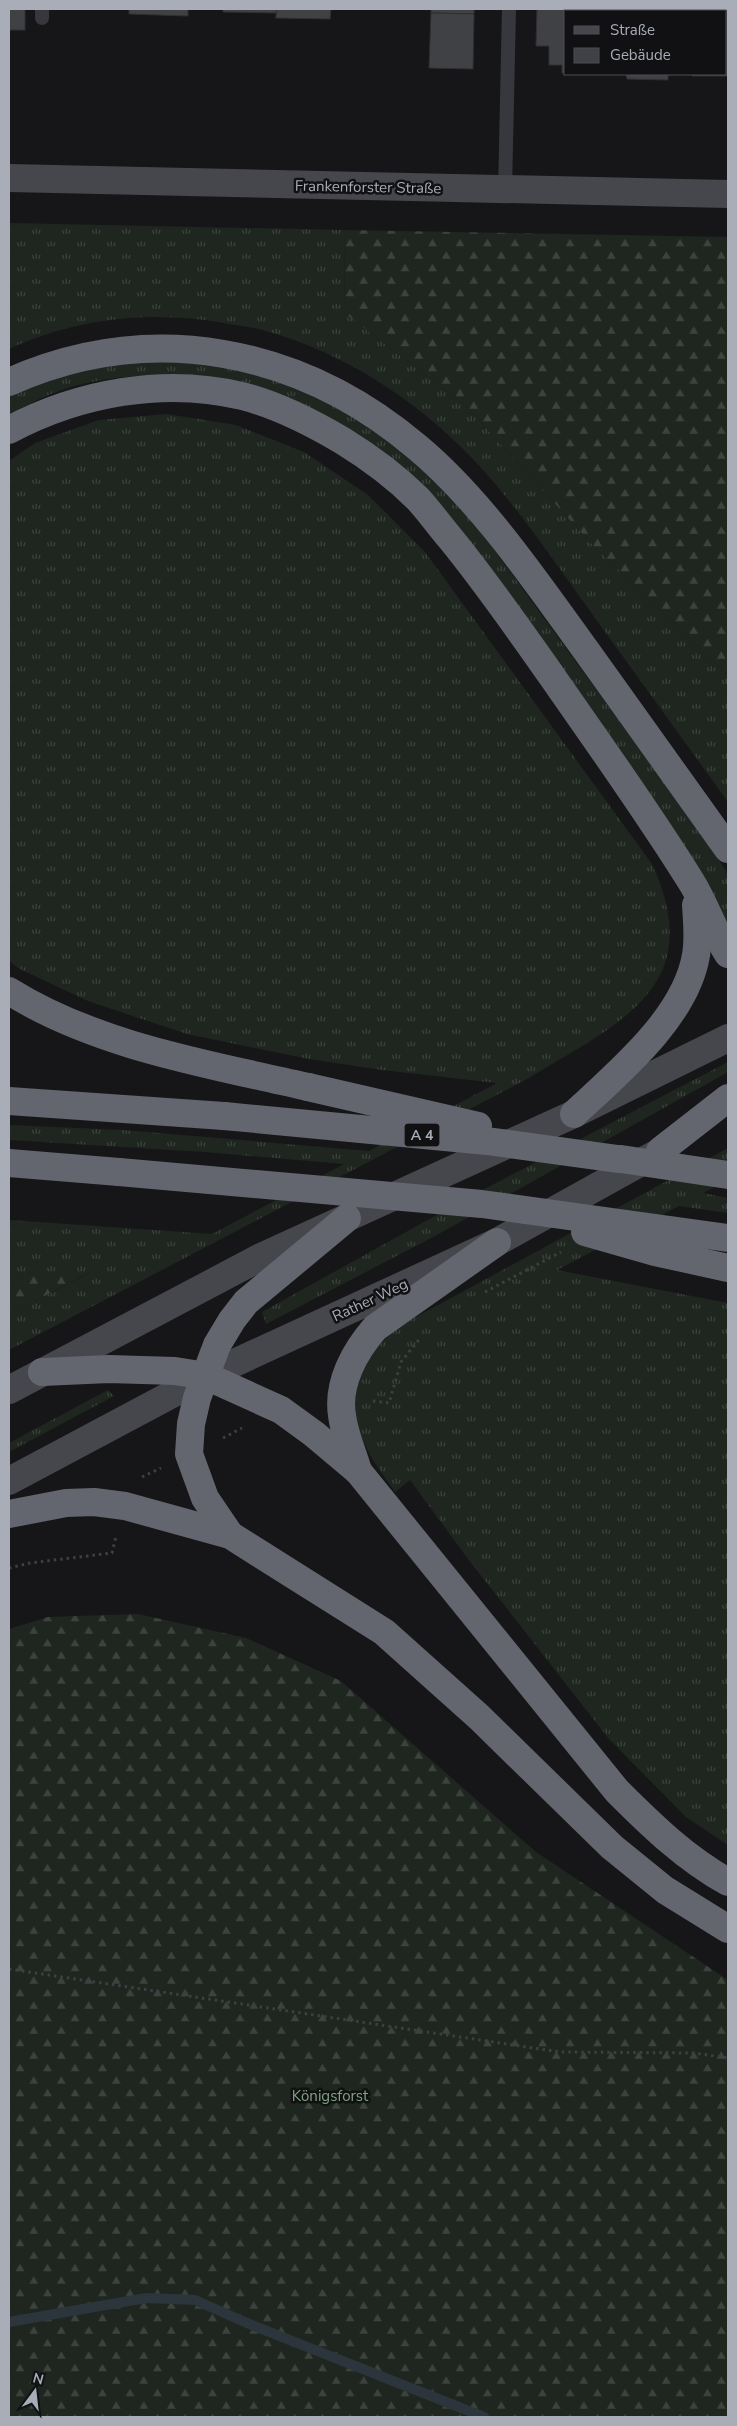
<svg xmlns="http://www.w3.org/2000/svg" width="737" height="2426" font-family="'Nunito Sans',sans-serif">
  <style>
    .grass { fill: url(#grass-tufts) }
    .forest { fill: url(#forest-firs) }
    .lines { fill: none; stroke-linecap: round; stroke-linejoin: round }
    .stream { stroke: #2c353c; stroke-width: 10 }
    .building { fill: #404145; stroke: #303034 }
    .path { stroke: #3d3f44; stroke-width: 3; stroke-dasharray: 2.5 4; stroke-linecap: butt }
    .service { stroke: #37383d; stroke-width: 14 }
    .secondary { stroke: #45474d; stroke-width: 28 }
    .motorway { stroke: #63666e; stroke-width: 28 }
    .motorway-bridge { stroke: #63666e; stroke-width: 28 }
    .labels { text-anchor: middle; stroke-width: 5; stroke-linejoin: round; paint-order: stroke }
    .shield { fill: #111113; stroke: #7b7e86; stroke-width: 1 }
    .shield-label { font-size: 14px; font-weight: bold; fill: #a8adb8 }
    .street-label { font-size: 15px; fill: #a8adb8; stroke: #111113 }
    .park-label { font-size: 15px; fill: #7fa381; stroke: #111113 }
  </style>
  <defs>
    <pattern id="grass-tufts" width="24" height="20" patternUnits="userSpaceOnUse" patternTransform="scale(1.25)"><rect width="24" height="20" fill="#1e261f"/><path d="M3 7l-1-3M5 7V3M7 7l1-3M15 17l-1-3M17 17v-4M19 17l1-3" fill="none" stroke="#3c433d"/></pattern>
    <pattern id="forest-firs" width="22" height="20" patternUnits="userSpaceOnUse" patternTransform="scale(1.25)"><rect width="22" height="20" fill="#1e261f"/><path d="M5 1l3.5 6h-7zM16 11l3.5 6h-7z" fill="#3c433d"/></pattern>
  </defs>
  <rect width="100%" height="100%" fill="#161618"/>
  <g class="grass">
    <path d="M9 223 345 230 344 313 464 404 590 542 728 676V802C682 738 636 675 590 611 556 564 523 515 485 472 427 407 351 355 266 331 253 327 238 326 224 323 152 310 76 318 9 349Z"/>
    <path d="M130 357C169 361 210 362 248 369 260 371 272 377 284 382 373 414 433 471 490 544L705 839 728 874V928L408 477 184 376C139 374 93 377 51 394 36 400 23 408 9 414V392Z"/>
    <path d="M167 414 236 425 304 452 368 495 425 552 652 864C709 988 618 1023 529 1078L9 1350V1315L89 1273 9 1275V1220L212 1234 344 1164 205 1152 9 1140V1125L123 1130 369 1151 497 1083 382 1070 309 1059 187 1034 88 1001 20 969 9 961V461L35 443 99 420Z"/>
    <polygon points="728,1062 728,1072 435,1236 266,1324 262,1312 469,1197"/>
    <path d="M728 1148V1180L703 1193 728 1198V1213L679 1206 557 1270 728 1303V1845L686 1817 609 1739 468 1559 410 1480 395 1492C382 1473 367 1454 360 1432 346 1390 367 1350 401 1325Z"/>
    <polygon points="108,1390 114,1396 9,1452 9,1443"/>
  </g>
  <g class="forest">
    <polygon points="345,230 728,237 728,676 590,542 464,404 344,313"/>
    <polygon points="90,1272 9,1315 9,1275"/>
    <polygon points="138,1614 246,1638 341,1681 536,1852 728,1980 728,2417 9,2417 9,1629 48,1617"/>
  </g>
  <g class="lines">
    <polyline class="stream" points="9,2322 146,2298 195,2300 247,2323 484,2417"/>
  </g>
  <g class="building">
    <rect x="9" y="9" width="16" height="21"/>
    <polygon points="129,9 188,9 188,16 129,14"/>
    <polygon points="223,9 277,9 276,18 276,13 223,12"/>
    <polygon points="277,9 331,9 330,19 276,18"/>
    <polygon points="431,9 474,9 474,14 431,13"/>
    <polygon points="537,9 728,9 728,76 692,76 692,74 726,74 726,11 566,11 566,73 562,73 562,65 549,65 549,46 536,46"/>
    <polygon points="431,13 474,14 473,69 429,68"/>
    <polygon points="614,74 681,74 668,75 668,80 627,79 626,74"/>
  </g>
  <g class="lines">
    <g class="path">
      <polyline points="485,1292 561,1252"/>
      <polyline points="373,1401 389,1403 401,1362 421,1337"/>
      <polyline points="223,1438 242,1428"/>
      <polyline points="142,1477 161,1468"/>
      <polyline points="9,1568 30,1563 112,1553 116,1536"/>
      <polyline points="9,1969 560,2052 694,2053 728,2058"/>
    </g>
    <g class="service">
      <polyline points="42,18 42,9"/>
      <polyline points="505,190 509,9"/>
    </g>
    <g class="secondary">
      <polyline points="9,178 728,194"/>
      <polyline points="9,1390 261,1257 574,1114 728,1038"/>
      <polyline points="9,1481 206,1376 497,1242 654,1155"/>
    </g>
    <g class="motorway">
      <path d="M9 382C151 319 300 348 417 447 483 502 539 586 590 656 636 720 682 784 728 849"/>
      <path d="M9 430C78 393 164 377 242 396 278 405 311 422 343 441 369 457 396 477 418 499 429 511 439 525 450 538 486 582 518 628 551 675 599 744 648 812 692 883 706 906 714 932 728 954"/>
      <path d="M9 991C97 1046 208 1064 308 1087"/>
      <polyline points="9,1101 224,1116"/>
      <path d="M574 1114C618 1073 686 1017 696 955 699 938 697 922 696 905"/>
      <polyline points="660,1151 728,1098"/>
      <polyline points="9,1163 119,1172"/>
      <path d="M42 1372 109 1369 175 1371 206 1376 281 1410 314 1434 358 1471 617 1791C651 1825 686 1859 728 1882"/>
      <path d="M358 1471C353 1453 344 1434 342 1415 337 1383 355 1351 375 1328L497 1242"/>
      <polyline points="9,1514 66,1503 94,1502 125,1506 230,1535 384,1632 479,1717 612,1847 665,1890 728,1929"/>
      <polyline points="230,1535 205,1498 189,1454 191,1424 197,1398 217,1345 232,1320 246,1302 347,1218"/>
    </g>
    <g class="motorway-bridge">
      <polyline points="308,1087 478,1126"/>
      <polyline points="224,1116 487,1141 618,1159"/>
      <polyline points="621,1159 728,1175"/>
      <polyline points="119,1172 482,1204 728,1238"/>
      <polyline points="585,1232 655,1252 728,1268"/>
    </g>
  </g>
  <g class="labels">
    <rect class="shield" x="404.5" y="1123.5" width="35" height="23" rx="4"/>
    <g class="shield-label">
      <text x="422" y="1140">A 4</text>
    </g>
    <g class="street-label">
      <text transform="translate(368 187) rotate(1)" y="5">Frankenforster Straße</text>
      <text transform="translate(370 1300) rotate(-25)" y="5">Rather Weg</text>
    </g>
    <g class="park-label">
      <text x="330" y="2101">Königsforst</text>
    </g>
  </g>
  <rect width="737" height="2426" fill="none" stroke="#a8adb8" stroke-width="20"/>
  <rect x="564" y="10" width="162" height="65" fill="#111113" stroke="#4d4f55"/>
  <rect x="574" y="26" width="25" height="8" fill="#45474d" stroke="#4d4f55"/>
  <text x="610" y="35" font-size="15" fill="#a8adb8">Straße</text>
  <rect x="574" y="48" width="25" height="15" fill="#404145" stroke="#4d4f55"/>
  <text x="610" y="60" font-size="15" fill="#a8adb8">Gebäude</text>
  <g transform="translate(35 2391) rotate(15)" stroke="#111113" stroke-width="4" paint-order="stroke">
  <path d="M0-4L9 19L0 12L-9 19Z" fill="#a8adb8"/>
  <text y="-8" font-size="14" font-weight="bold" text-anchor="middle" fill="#a8adb8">N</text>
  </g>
</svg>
